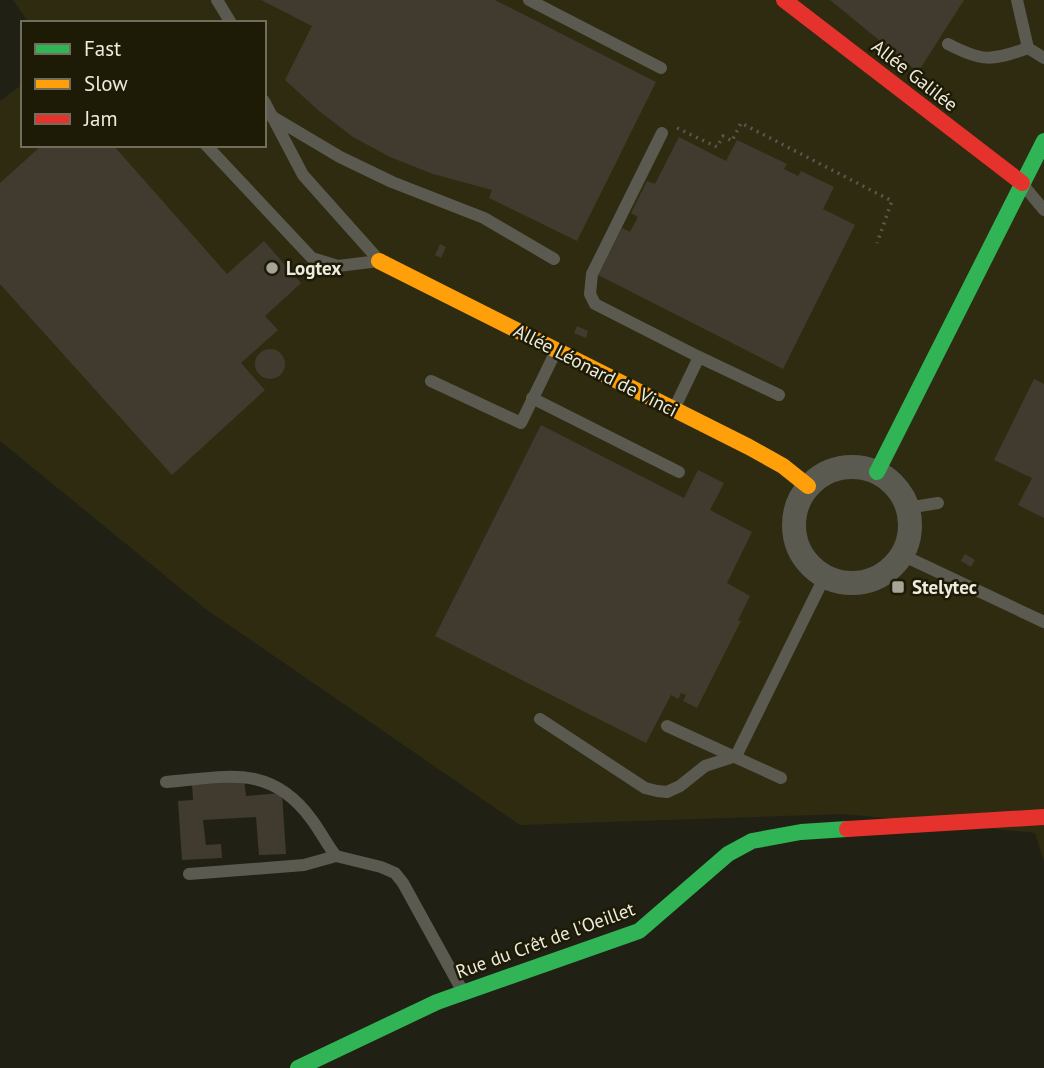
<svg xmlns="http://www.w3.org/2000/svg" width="1044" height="1068" font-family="'PT Sans',sans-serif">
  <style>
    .built { fill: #2f2b10 }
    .building { fill: #403b2e }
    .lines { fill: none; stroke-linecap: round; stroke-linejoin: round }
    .path { stroke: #595850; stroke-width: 3.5; stroke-dasharray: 2 5; stroke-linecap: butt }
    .lane { stroke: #5b5a51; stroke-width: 12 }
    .street { stroke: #5b5a51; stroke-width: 24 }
    .fast { stroke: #30b455; stroke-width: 16 }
    .slow { stroke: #ff9f0a; stroke-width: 16 }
    .jam { stroke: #e5322d; stroke-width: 16 }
    .poi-dot { fill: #a5a497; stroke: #1d1a05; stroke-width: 2.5 }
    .labels { text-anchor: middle; stroke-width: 5; stroke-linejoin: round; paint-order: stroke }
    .street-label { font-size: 19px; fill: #ecebdd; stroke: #1d1a05 }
    .poi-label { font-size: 19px; font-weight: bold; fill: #ecebdd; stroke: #1d1a05; text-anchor: start }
  </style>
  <rect width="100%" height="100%" fill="#212014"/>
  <polygon class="built" points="13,0 1044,0 1044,861 1035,833 844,814 520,825 207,610 0,441 0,101 23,84 23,145 264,145 264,23 29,23"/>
  <g class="building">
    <polygon points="261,0 495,0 656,82 577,241 489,198 492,190 433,174 390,157 353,137 319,111 285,80 312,26"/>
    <polygon points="830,0 964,0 918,72"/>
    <polygon points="679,137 726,161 737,140 787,164 784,169 798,176 801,171 834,187 823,209 855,225 783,369 598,275 622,228 630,232 638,217 631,213 647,181 655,184"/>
    <polygon points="42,145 113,145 227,274 264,241 301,283 265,316 278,330 241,363 265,390 172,475 0,284 0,183"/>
    <polygon points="440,244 446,247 441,258 435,255"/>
    <polygon points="577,326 588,331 586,338 574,333"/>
    <circle cx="270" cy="364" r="15"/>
    <polygon points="1034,379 1044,384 1044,518 1018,505 1032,478 994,460"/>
    <polygon points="541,425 684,498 698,470 724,483 710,510 752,532 727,583 750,596 738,620 741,621 697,708 683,701 686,695 681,693 678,699 671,695 646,743 435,636"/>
    <polygon points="965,554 975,560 971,567 961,561"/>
    <polygon points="244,779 246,796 282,793 286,854 259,855 256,817 203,820 206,845 221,844 222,858 182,860 178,801 193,800 192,784"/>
  </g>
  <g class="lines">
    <polyline class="path" points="677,128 717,147 723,136 732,141 741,123 892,201 877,243"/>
    <g class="lane">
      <polyline points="217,0 231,23"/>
      <polyline points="529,0 661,68"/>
      <polyline points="1017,0 1028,48 1044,58"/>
      <path d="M948 44C982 62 992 61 1028 48"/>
      <polyline points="264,101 303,175 377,258"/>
      <polyline points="271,116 340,157 392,182 484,218 554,259"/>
      <polyline points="662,133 592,274 590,294 595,304 699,357 674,409"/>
      <polyline points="206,145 312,258 338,266 379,261"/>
      <polyline points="1024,186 1044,210"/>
      <polyline points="699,357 779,395"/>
      <polyline points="431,381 521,423 556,351"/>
      <polyline points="532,398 679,472"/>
      <polyline points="907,508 938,503"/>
      <polyline points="902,555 1044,622"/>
      <polyline points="540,719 645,788 657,791 667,792 680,786 705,766 736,756 825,576"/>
      <polyline points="667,726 781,778"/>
      <path d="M166 782C227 777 271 763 312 820 321 832 327 845 336 856"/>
      <polyline points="189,874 304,865 336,856 381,867 395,873 403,883 463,992"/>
    </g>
    <circle class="street" cx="852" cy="525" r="58"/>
    <g class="fast">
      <polyline points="877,472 1044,141"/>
      <polyline points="298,1068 437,1002 639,931 728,854 752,841 801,832 847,829"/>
    </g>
    <polyline class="slow" points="379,261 749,447 783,466 808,486"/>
    <g class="jam">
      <polyline points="784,0 1022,183"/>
      <polyline points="847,829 1044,817"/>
    </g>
  </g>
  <g class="poi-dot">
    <circle cx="272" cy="268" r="7"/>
    <rect x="891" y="580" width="14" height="14" rx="3.5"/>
  </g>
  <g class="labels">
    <g class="street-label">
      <text transform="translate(915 75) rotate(38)" y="7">Allée Galilée</text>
      <text transform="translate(596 370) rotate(27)" y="7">Allée Léonard de Vinci</text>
      <text transform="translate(545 940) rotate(-20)" y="7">Rue du Crêt de l'Oeillet</text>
    </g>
    <g class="poi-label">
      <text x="286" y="275">Logtex</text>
      <text x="912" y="594">Stelytec</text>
    </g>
  </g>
  <rect x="21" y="21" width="245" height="126" fill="#1d1a05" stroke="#706e5b" stroke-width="2"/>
  <rect x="35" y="44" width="35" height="10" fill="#30b455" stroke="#706e5b" stroke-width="2"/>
  <text x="84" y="56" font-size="21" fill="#ecebdd">Fast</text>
  <rect x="35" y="79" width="35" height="10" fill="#ff9f0a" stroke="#706e5b" stroke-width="2"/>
  <text x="84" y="91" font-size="21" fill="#ecebdd">Slow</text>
  <rect x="35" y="114" width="35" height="10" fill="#e5322d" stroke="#706e5b" stroke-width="2"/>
  <text x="84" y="126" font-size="21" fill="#ecebdd">Jam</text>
</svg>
